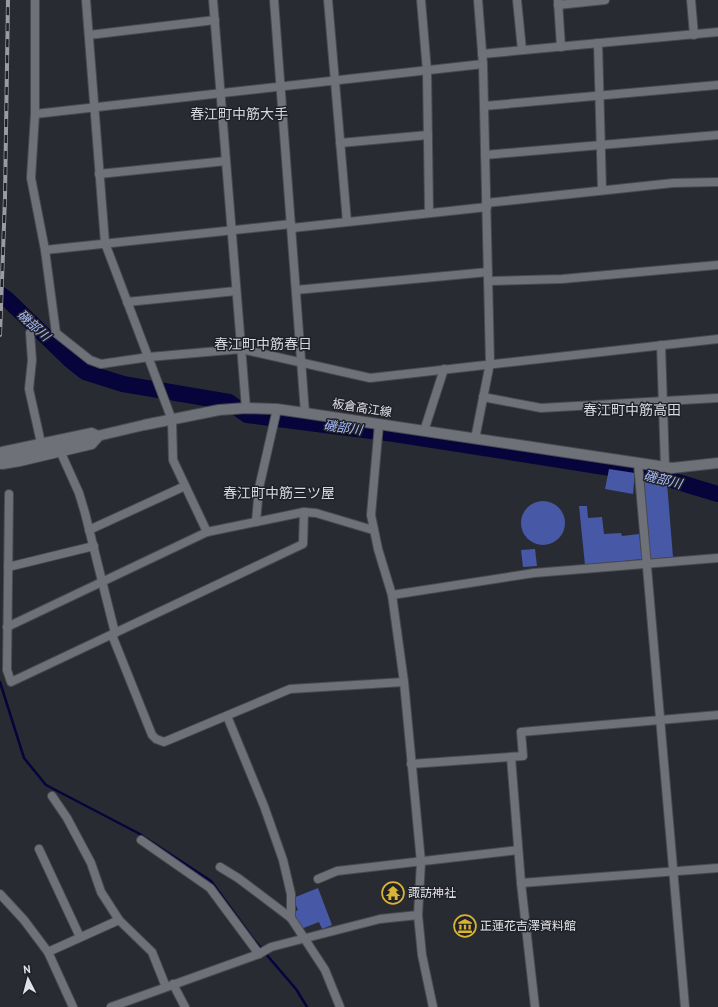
<svg xmlns="http://www.w3.org/2000/svg" width="718" height="1007" font-family="'PT Sans','Noto Sans JP',sans-serif">
  <style>
    .lines { fill: none; stroke-linecap: round; stroke-linejoin: round }
    .stream { stroke: #06043b; stroke-width: 2.5 }
    .river { stroke: #06043b; stroke-width: 16 }
    .building { fill: #4758a6 }
    .street-casing { stroke: #484a4f; stroke-width: 10 }
    .secondary-casing { stroke: #484a4f; stroke-width: 12 }
    .street { stroke: #6e7178; stroke-width: 8 }
    .secondary { stroke: #6e7178; stroke-width: 10 }
    .rail-casing { stroke: #9b9ca2; stroke-width: 4 }
    .rail { stroke: #202228; stroke-width: 2.5; stroke-dasharray: 8; stroke-linecap: butt }
    .labels { text-anchor: middle; stroke-width: 3; stroke-linejoin: round; paint-order: stroke }
    .street-label { font-size: 12px; fill: #e1e2e7; stroke: #202228 }
    .poi-label { font-size: 12px; fill: #e1e2e7; stroke: #202228; text-anchor: start }
    .water-label { font-size: 13px; font-style: italic; fill: #a9bcfc; stroke: #202228 }
    .quarter-label { font-size: 14px; fill: #d7dae3; stroke: #202228 }
  </style>
  <rect width="100%" height="100%" fill="#292b32"/>
  <g class="lines">
    <polyline class="stream" points="0,682 24,758 46,785 138,833 211,881 254,940 296,989 307,1007"/>
    <polyline class="river" points="0,294 7,299 70,360 85,372 123,384 229,402 247,415 394,434 655,475 718,494"/>
  </g>
  <g class="building">
    <polygon points="609,469 635,473 633,494 605,489"/>
    <polygon points="658,480 667,483 673,557 649,559 642,481"/>
    <circle cx="543" cy="523" r="22"/>
    <polygon points="579,506 587,506 588,518 602,517 604,534 621,533 622,536 639,534 642,559 585,565"/>
    <polygon points="535,549 537,566 523,567 521,550"/>
    <polygon points="318,888 332,925 322,929 319,922 301,929 294,912 298,910 293,898"/>
  </g>
  <g class="lines">
    <g class="street-casing">
      <g id="street">
        <polyline points="35,0 35,114 31,178 45,250 56,333 90,360 101,364 149,357 241,349 370,378 718,339"/>
        <polyline points="86,0 105,243 172,420 173,460 207,532"/>
        <polyline points="213,0 246,408"/>
        <polyline points="274,0 305,413"/>
        <polyline points="328,0 347,222"/>
        <polyline points="421,0 427,71 429,213"/>
        <polyline points="517,0 522,50"/>
        <polyline points="691,0 694,35"/>
        <polyline points="558,1 561,47"/>
        <polyline points="558,5 605,0"/>
        <polyline points="89,35 215,20"/>
        <polyline points="598,43 602,190"/>
        <polyline points="482,54 718,32"/>
        <polyline points="484,106 718,85"/>
        <polyline points="35,114 483,64"/>
        <polyline points="340,143 428,135"/>
        <polyline points="485,155 718,135"/>
        <polyline points="99,174 226,161"/>
        <polyline points="486,203 673,183 718,182"/>
        <polyline points="292,228 487,207"/>
        <polyline points="45,250 291,224"/>
        <polyline points="488,281 562,279 718,265"/>
        <polyline points="296,290 488,272"/>
        <polyline points="127,302 236,291"/>
        <polyline points="30,333 32,360 29,389 41,443"/>
        <polyline points="661,345 665,467"/>
        <polyline points="483,397 541,408 718,398"/>
        <polyline points="379,424 371,515 378,549 392,595 404,682 421,862 418,915 422,955 433,1007"/>
        <polyline points="424,431 444,369"/>
        <polyline points="475,439 490,363 483,64 478,0"/>
        <polyline points="2,451 92,432 100,436 92,445 20,462 2,465"/>
        <polyline points="61,453 79,493 85,513 115,633"/>
        <polyline points="638,463 685,1007"/>
        <polyline points="9,494 7,670 11,682 303,544 304,512"/>
        <polyline points="256,522 259,488 277,409"/>
        <polyline points="89,530 185,486"/>
        <polyline points="8,567 94,546"/>
        <polyline points="392,595 534,573 718,558"/>
        <polyline points="7,627 207,532 304,512 316,513 373,530"/>
        <polyline points="112,635 152,735 156,739 164,742 290,689 404,682"/>
        <polyline points="227,716 264,806 283,860 291,894 291,918 325,970 340,1007"/>
        <polyline points="511,757 521,883 535,1007"/>
        <polyline points="411,764 523,756 521,732 718,715"/>
        <polyline points="52,796 67,818 91,863 101,892 119,920 152,952 166,987"/>
        <polyline points="141,840 210,888 259,954"/>
        <polyline points="39,849 80,937"/>
        <polyline points="220,867 238,878 291,918"/>
        <polyline points="318,879 337,871 518,850"/>
        <polyline points="521,883 718,868"/>
        <polyline points="0,894 24,920 48,952 73,1007"/>
        <polyline points="48,952 119,920"/>
        <polyline points="173,984 185,1007"/>
        <polyline points="111,1007 259,954 271,947 380,919 418,915"/>
      </g>
    </g>
    <g class="secondary-casing">
      <polyline id="secondary" points="4,458 144,425 219,410 246,408 277,409 305,413 672,468 718,463"/>
    </g>
    <use href="#street" class="street"/>
    <use href="#secondary" class="secondary"/>
    <g class="rail-casing">
      <polyline id="rail" points="0,335 5,197 8,0"/>
    </g>
    <use href="#rail" class="rail"/>
  </g>
  <defs>
    <g id="temple-ring" transform="scale(1.15)"><circle r="9.5" fill="#202228" stroke="#d9b334" stroke-width="1.5"/><path d="M0-6L5-2H3V0L6.5 2.5H4V6H1.5V3h-3V6H-4V2.5H-6.5L-3 0V-2H-5Z" fill="#d9b334"/></g>
    <g id="museum-ring" transform="scale(1.15)"><circle r="9.5" fill="#202228" stroke="#d9b334" stroke-width="1.5"/><path d="M0-6L6-3V-2H-6V-3ZM-5-1h2V3h-2ZM-1-1h2V3h-2ZM3-1h2V3H3ZM-6 4H6V6H-6Z" fill="#d9b334"/></g>
  </defs>
  <g fill-rule="evenodd">
    <use href="#temple-ring" x="393" y="893"/>
    <use href="#museum-ring" x="465" y="926"/>
  </g>
  <g class="labels">
    <g class="street-label">
      <text transform="translate(362 408) rotate(9)" y="4">板倉高江線</text>
    </g>
    <g class="poi-label">
      <text x="408" y="897">諏訪神社</text>
      <text x="480" y="930">正蓮花吉澤資料館</text>
    </g>
    <g class="water-label">
      <text transform="translate(34 325) rotate(42)" y="5">磯部川</text>
      <text transform="translate(343 427) rotate(8)" y="5">磯部川</text>
      <text transform="translate(663 479) rotate(14)" y="5">磯部川</text>
    </g>
    <g class="quarter-label">
      <text x="239" y="119">春江町中筋大手</text>
      <text x="263" y="349">春江町中筋春日</text>
      <text x="632" y="415">春江町中筋高田</text>
      <text x="279" y="498">春江町中筋三ツ屋</text>
    </g>
  </g>
  <g transform="translate(28 979) rotate(354)" stroke="#202228" stroke-width="3" paint-order="stroke">
  <path d="M0-3L7 15L0 10L-7 15Z" fill="#e1e2e7"/>
  <text y="-6" font-size="11" font-weight="bold" text-anchor="middle" fill="#e1e2e7">N</text>
  </g>
</svg>
